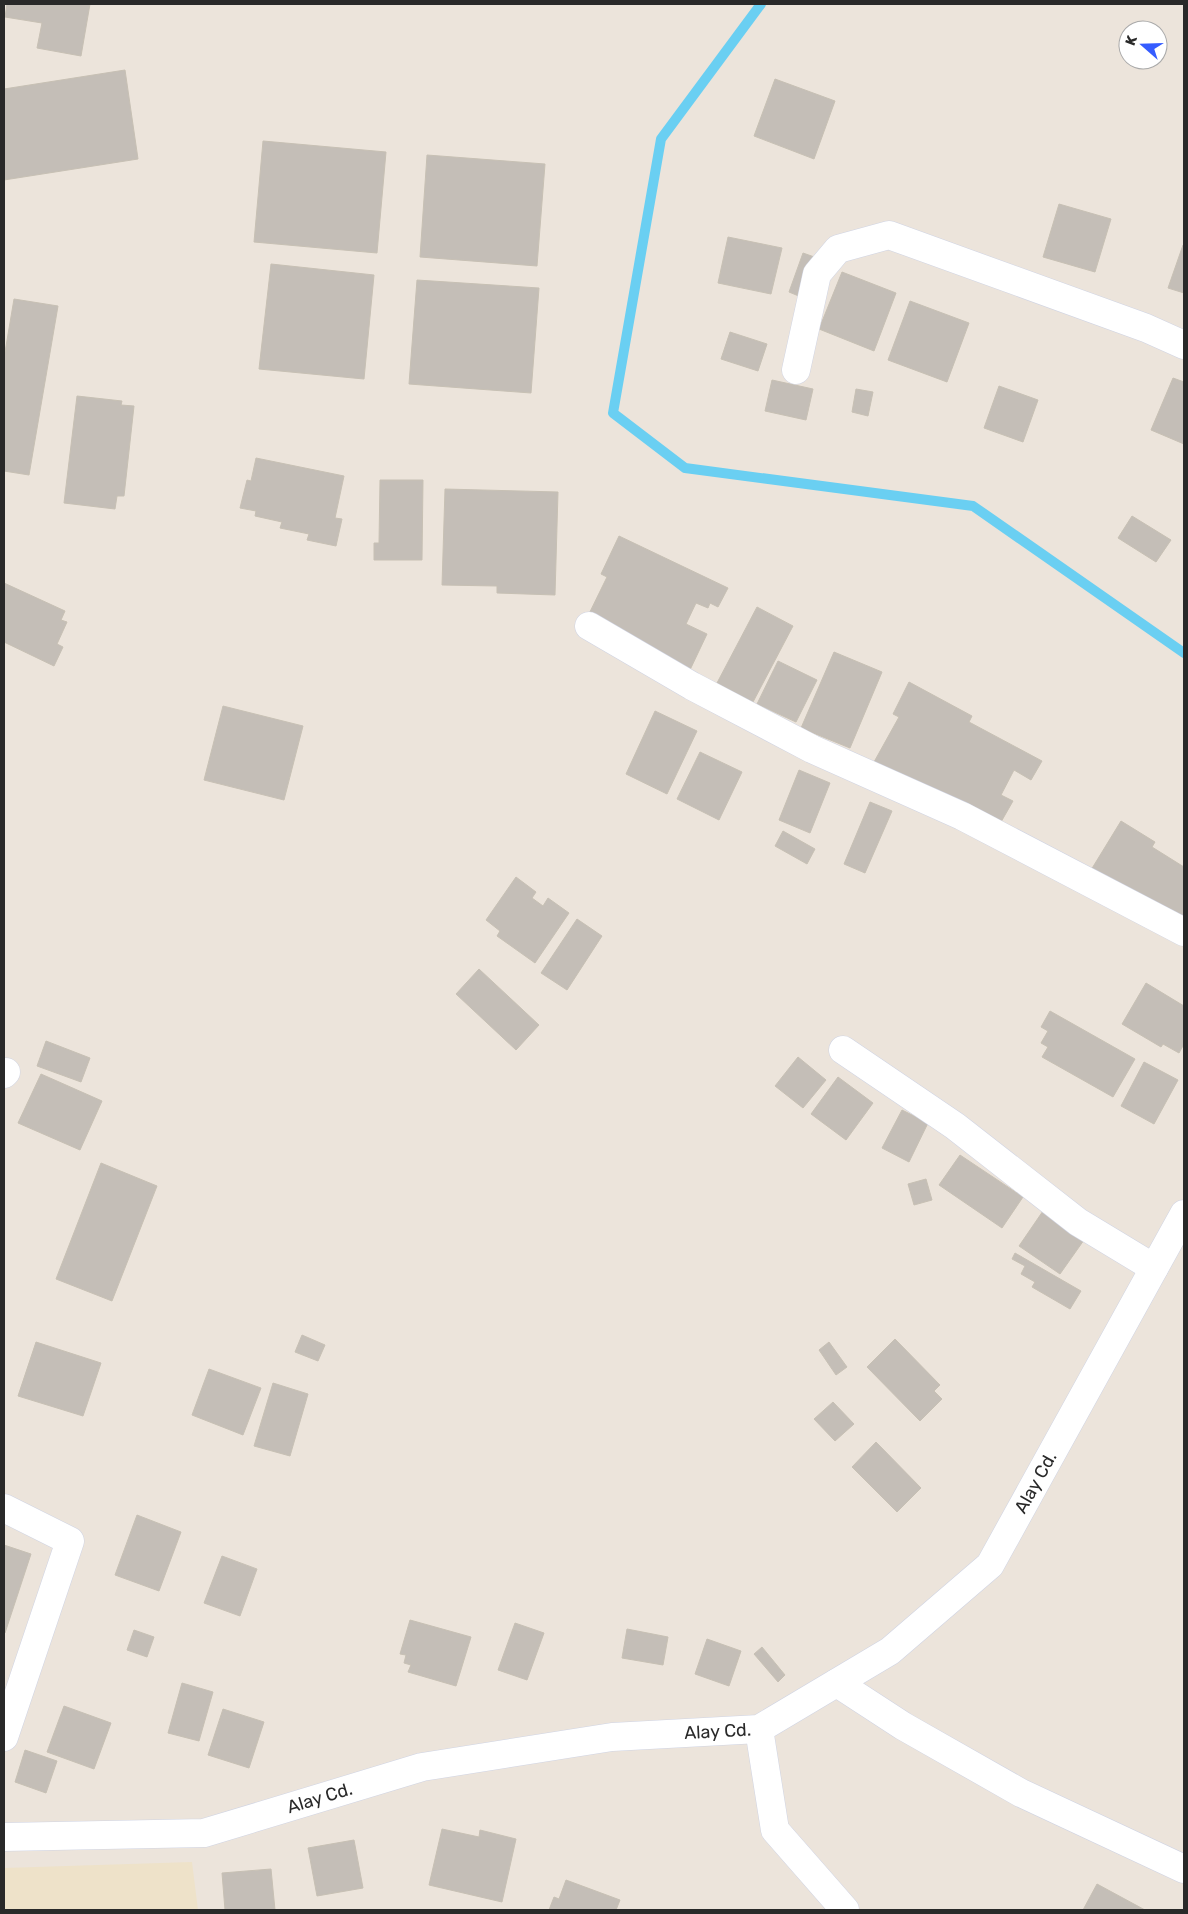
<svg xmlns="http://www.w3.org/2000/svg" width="1188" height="1914" font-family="Rubik,sans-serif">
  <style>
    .education { fill: #eee2c9 }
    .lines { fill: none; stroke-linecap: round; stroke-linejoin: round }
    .stream { stroke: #6acff2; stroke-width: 10 }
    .building { fill: #c4beb7; stroke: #c7c0b4 }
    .minor-casing { stroke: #d0d4e3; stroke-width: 29 }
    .minor { stroke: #fff; stroke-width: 28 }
    .labels { text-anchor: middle; stroke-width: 4; stroke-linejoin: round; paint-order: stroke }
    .street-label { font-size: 18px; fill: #292929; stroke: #fff }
  </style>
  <rect width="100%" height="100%" fill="#ece4db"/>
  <polygon class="education" points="192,1862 198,1910 4,1910 4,1868"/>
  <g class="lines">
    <polyline class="stream" points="761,4 661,139 613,413 685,468 973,506 1184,653"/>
  </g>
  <g class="building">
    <polygon points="7,4 90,4 81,56 37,48 42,23 5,17"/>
    <polygon points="125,70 138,159 4,180 4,89"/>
    <polygon points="775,79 835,101 814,159 754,136"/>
    <polygon points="263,141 386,152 377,253 254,242"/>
    <polygon points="427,155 545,164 537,266 420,257"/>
    <polygon points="1059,204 1111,219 1095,272 1043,257"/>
    <polygon points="728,237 782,248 771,294 718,283"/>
    <polygon points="1183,245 1184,246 1184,293 1168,288"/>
    <polygon points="803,253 820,259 806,299 789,292"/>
    <polygon points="271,264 374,275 364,379 259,369"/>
    <polygon points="842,272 896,293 874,351 819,329"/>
    <polygon points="417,280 539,288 531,393 409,384"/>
    <polygon points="14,299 58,306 29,475 4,471 4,358"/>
    <polygon points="910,301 969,323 947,382 888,360"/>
    <polygon points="730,332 767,344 758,371 721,359"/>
    <polygon points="1173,378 1184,382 1184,444 1151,430"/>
    <polygon points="772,380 813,389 806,420 765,411"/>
    <polygon points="999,386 1038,400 1023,442 984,428"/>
    <polygon points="856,389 873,392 868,416 852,412"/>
    <polygon points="77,396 122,401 121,405 134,406 124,496 117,496 115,509 64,503"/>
    <polygon points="256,458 344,476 335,518 342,519 336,546 307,540 309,534 280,528 282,522 255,516 256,511 240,508 247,480 251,481"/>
    <polygon points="380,480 423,480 422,560 374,560 374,543 379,543"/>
    <polygon points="445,489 558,492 555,595 497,593 497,586 442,585"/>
    <polygon points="1132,516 1171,540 1156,562 1118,538"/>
    <polygon points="619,536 728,588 718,607 710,603 708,608 696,603 686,624 707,634 689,672 585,622 607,577 601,574"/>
    <polygon points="4,583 65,611 61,620 67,622 57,644 63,647 54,666 4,642"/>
    <polygon points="757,607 793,626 753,702 717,683"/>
    <polygon points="834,652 882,672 850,748 801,728"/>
    <polygon points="778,661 817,680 796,722 757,704"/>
    <polygon points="909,682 972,716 969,722 1042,761 1031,780 1014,770 1001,795 1013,801 997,829 874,762 899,717 893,714"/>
    <polygon points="223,706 303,726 284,800 204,780"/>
    <polygon points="655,711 697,731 667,794 626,774"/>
    <polygon points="700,752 742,772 719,820 677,799"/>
    <polygon points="799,770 830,783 810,833 779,820"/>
    <polygon points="870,802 892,811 865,873 844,864"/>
    <polygon points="1121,821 1155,842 1152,847 1184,867 1184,927 1091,870"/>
    <polygon points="783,831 815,849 807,864 775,846"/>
    <polygon points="516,877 536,892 532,898 543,906 548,898 569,913 535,963 497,936 500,931 486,920"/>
    <polygon points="577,919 602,936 567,990 541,973"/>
    <polygon points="479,969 539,1025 516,1050 456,994"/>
    <polygon points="1146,983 1184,1006 1184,1044 1179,1053 1163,1044 1161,1047 1122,1024"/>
    <polygon points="1050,1011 1135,1059 1113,1097 1042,1057 1048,1047 1041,1043 1048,1031 1041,1027"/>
    <polygon points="46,1041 90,1058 81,1082 37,1066"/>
    <polygon points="798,1057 826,1080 803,1108 775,1086"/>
    <polygon points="1144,1062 1178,1080 1154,1124 1121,1106"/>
    <polygon points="41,1074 102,1101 80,1150 18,1123"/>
    <polygon points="838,1077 873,1103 846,1140 811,1114"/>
    <polygon points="902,1110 928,1123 909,1162 882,1148"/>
    <polygon points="960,1155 1023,1197 1002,1228 939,1185"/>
    <polygon points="101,1163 157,1186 112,1301 56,1279"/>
    <polygon points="926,1179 932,1200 914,1205 908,1184"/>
    <polygon points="1043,1211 1084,1240 1060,1274 1019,1246"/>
    <polygon points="1015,1253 1081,1291 1070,1309 1032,1287 1035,1282 1021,1274 1025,1266 1012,1259"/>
    <polygon points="302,1335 325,1345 318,1361 295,1352"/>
    <polygon points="895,1339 940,1385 934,1391 942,1399 920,1421 867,1367"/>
    <polygon points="36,1342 101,1363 83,1416 18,1396"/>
    <polygon points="829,1342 847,1367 836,1375 819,1350"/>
    <polygon points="209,1369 261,1388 243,1435 192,1415"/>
    <polygon points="273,1383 308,1394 290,1456 254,1446"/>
    <polygon points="833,1402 854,1424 835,1441 814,1419"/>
    <polygon points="876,1442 921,1488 897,1512 852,1467"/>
    <polygon points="137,1515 181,1532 159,1591 115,1575"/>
    <polygon points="4,1545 31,1554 5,1633 4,1632"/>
    <polygon points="222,1556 257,1569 240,1616 204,1603"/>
    <polygon points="410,1620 471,1637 456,1686 408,1672 411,1665 404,1663 406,1655 400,1654"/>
    <polygon points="515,1623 544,1633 527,1680 498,1670"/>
    <polygon points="627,1629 668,1637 663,1665 622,1658"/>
    <polygon points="134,1630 154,1637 147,1657 127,1650"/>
    <polygon points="707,1639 741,1651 729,1686 695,1674"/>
    <polygon points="762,1647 785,1675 778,1682 754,1654"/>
    <polygon points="182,1683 213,1692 199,1741 168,1733"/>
    <polygon points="64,1706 111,1723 94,1769 47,1752"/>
    <polygon points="223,1709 264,1722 249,1768 208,1755"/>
    <polygon points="25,1750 57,1761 46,1793 15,1782"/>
    <polygon points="442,1829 479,1837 480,1830 516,1839 502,1902 429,1885"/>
    <polygon points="354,1840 363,1888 317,1896 308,1848"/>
    <polygon points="271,1869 275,1910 225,1910 222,1873"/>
    <polygon points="566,1880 620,1900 616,1910 549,1910 554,1897 559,1899"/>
    <polygon points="1097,1884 1145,1910 1083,1910"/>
  </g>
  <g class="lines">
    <g class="minor-casing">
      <g id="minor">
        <polyline points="796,370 817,274 838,249 889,235 1146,328 1184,345"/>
        <polyline points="589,626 692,686 812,749 962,816 1184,932"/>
        <polyline points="843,1050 955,1126 1078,1222 1154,1268"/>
        <polyline points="4,1074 6,1072"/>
        <polyline points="4,1508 70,1541 4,1737"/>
        <polyline points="837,1683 903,1726 1021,1793 1184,1869"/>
        <polyline points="759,1729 775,1830 845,1910"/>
        <path id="s1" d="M4 1837 204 1833 422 1767 612 1737 759 1729 890 1651 990 1565 1184 1214"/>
      </g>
    </g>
    <use href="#minor" class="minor"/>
  </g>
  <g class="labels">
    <g class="street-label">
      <text dy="6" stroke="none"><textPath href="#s1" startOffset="1146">Alay Cd.</textPath></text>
      <text dy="6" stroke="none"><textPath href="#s1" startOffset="726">Alay Cd.</textPath></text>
      <text dy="6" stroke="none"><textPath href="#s1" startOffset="321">Alay Cd.</textPath></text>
    </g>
  </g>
  <rect width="1188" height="1914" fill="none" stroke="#292929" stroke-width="10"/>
  <g transform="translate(1143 45) rotate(290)"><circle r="24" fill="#ffffff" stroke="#a9a9a9"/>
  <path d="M0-4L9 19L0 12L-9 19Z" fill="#355cff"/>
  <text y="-8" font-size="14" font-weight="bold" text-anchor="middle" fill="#292929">K</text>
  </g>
</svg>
